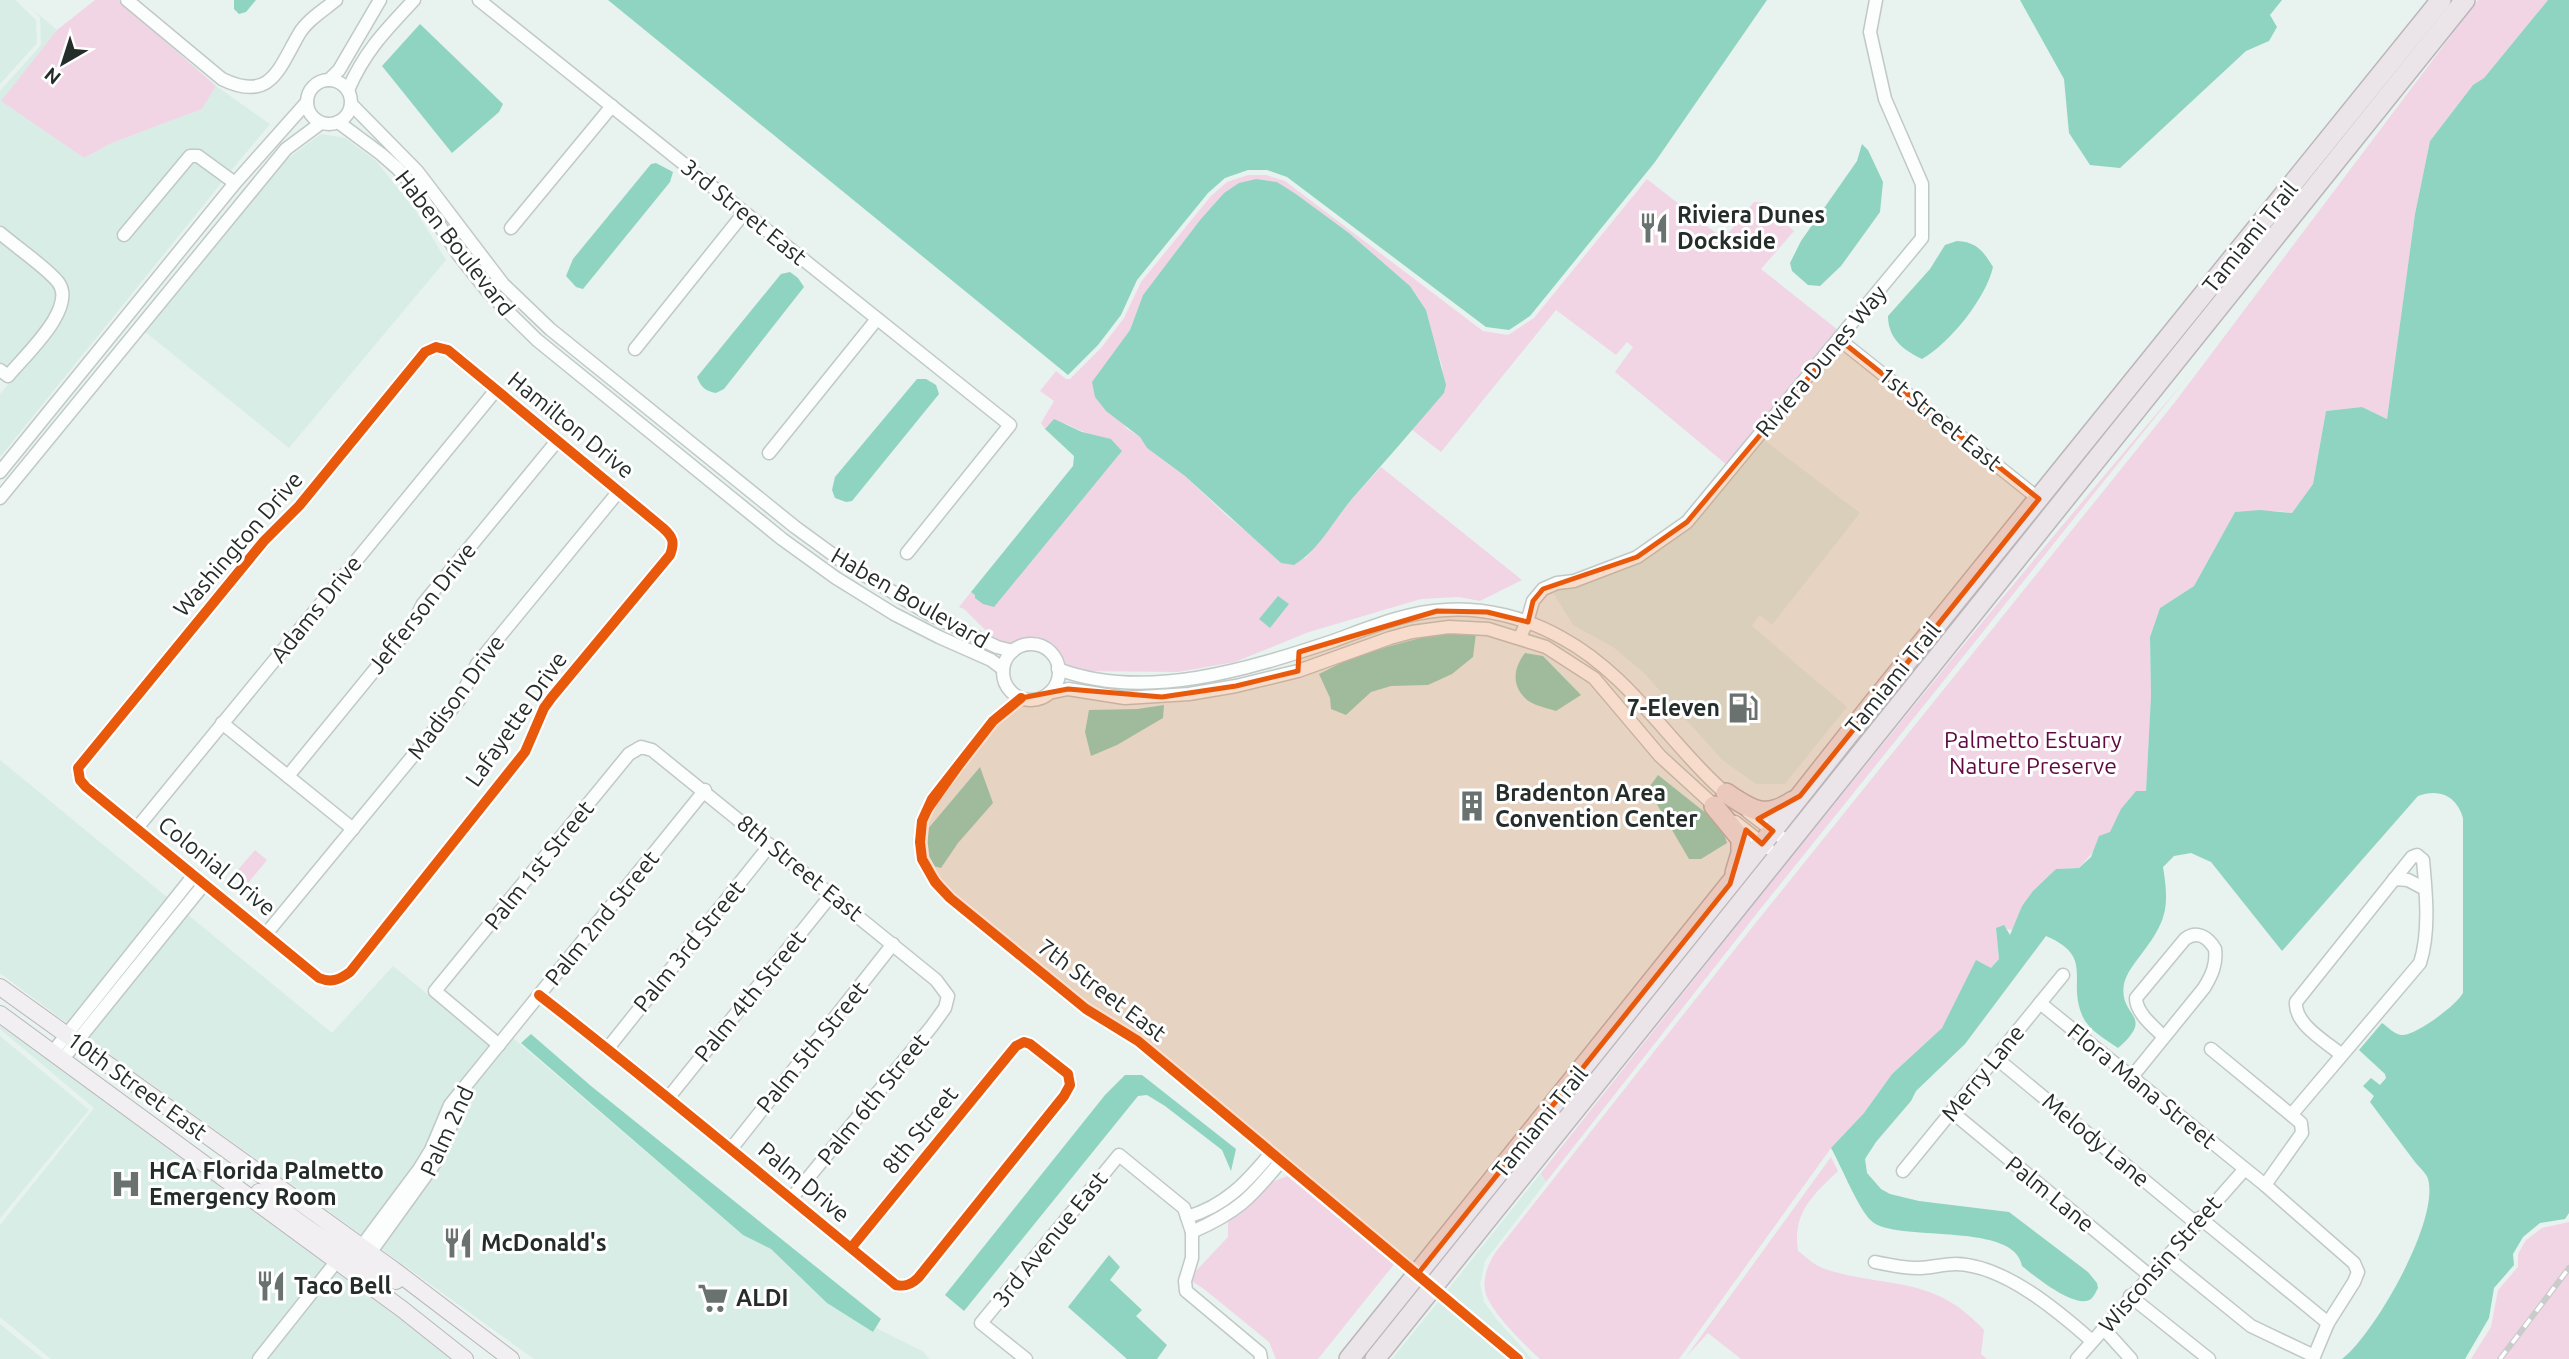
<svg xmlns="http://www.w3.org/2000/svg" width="2569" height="1359" font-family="Ubuntu,sans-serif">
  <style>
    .built { fill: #d8ede6 }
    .green { fill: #f1d5e5 }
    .water { fill: #8fd4c0 }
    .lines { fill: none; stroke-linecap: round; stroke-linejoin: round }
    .minor-casing { stroke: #c0c9c6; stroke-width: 15 }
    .major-casing { stroke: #bab6b9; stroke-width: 18 }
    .highway-casing { stroke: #bab6b9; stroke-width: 22 }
    .minor { stroke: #fcfdfd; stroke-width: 12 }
    .major { stroke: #f1eff1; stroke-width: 16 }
    .highway { stroke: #ebe4e8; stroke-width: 19 }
    .rail-casing { stroke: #c9cccb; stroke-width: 6 }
    .rail { stroke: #fff; stroke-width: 3.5; stroke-dasharray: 10; stroke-linecap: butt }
    .cycleway-casing { stroke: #fff; stroke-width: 15 }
    .cycleway { stroke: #e8590c; stroke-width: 10 }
    .marked { fill: #e8590c; fill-opacity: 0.2; stroke: #e8590c; stroke-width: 5; stroke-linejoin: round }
    .labels { text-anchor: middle; stroke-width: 6; stroke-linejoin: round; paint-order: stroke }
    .street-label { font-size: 23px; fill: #252d2a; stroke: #fff }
    .poi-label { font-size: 23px; font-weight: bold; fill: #252d2a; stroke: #fff; text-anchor: start }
    .park-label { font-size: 23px; fill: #5f0940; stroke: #fff }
  </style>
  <rect width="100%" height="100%" fill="#e8f2ef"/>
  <g class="built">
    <polygon points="0,0 15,0 36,20 37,43 0,84"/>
    <polygon points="31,8 57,30 1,101 84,158 112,143 202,109 216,86 270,124 230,172 201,151 186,152 116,236 124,243 192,162 196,162 223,181 0,457 0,394 63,318 69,302 63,279 0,225 0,91 41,45 40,17"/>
    <polygon points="321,134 345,138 376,161 416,211 446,260 289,448 144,331 279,165"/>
    <polygon points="0,241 55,287 58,301 54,312 8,368 0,362"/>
    <polygon points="1763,439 1860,513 1772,625 1760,615 1752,626 1847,707 1785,784 1756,784 1722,760 1644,673 1613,647 1573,625 1552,591 1638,562"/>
    <polygon points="0,760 168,898 68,1024 0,973"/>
    <polygon points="187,914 332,1033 393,966 491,1046 470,1068 415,1165 362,1235 87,1038"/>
    <polygon points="0,1026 71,1074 328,1263 252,1359 51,1359 0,1317 0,1225 94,1108 0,1029"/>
    <polygon points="0,1036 89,1110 0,1218"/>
    <polygon points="512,1037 743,1235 771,1249 827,1303 873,1332 876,1328 924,1352 929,1359 534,1359 380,1248 442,1163 478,1078"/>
    <polygon points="1541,1173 1546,1182 1485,1261 1480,1284 1484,1302 1498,1321 1532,1359 1527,1359 1446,1292"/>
    <polygon points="337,1270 456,1359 266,1359"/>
    <polygon points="1439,1301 1508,1359 1392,1359"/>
    <polygon points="0,1324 43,1359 0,1359"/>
  </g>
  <g class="green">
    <polygon points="95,0 118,0 216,86 202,109 112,143 84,158 1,101 57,30"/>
    <path d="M2478 0H2548L2484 78 2473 85 2430 141 2415 214 2387 419 2362 407 2326 411 2313 484 2292 513 2276 511 2235 512 2194 586 2160 608 2150 637 2151 699 2146 791 2079 868 2056 869 2022 906 2014 930 1996 928 1999 959 1942 1028 1892 1074 1864 1113 1831 1148 1679 1359H1540C1525 1345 1488 1310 1485 1290 1483 1277 1488 1264 1495 1253L1758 920 2175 402Z"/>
    <path d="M1248 175H1266L1285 181 1483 331 1508 335 1534 318 1647 179 1726 241 1727 235 1754 202H1762L1794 231 1761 269 1838 330 1727 465 1615 372 1633 347 1627 342 1616 355 1556 310 1441 452 1411 429 1444 393 1442 365 1435 347 1426 310 1410 286 1349 233 1296 194 1277 182 1256 179 1224 193 1200 220 1143 295 1130 330 1093 382 1126 428 1140 437 1147 448 1185 476 1226 515 1273 553 1281 563 1306 558 1352 499 1381 467 1522 580 1480 601 1459 597 1421 599 1309 632 1235 662 1178 672 1080 671 1063 664C1058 647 1043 636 1024 639 1016 641 1011 646 1003 643 991 638 974 618 964 609L959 607 971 592 975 595 1075 507 1122 451 1111 439 1093 436 1066 424 1048 425 1045 429 1041 423 1054 401 1040 391 1056 371 1066 379H1070L1101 348 1124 318 1141 282 1211 196 1227 182Z"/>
    <path d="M2182 384 1754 917 1546 1182 1541 1173C1751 907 1962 641 2182 384Z"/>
    <polygon points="255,850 267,860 248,883 236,872"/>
    <path d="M1831 1157 1838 1171C1813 1195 1792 1213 1798 1251 1806 1257 1815 1266 1825 1269 1887 1289 1933 1274 1984 1330L1981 1354 1987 1359H1741L1708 1333 1686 1357Z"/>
    <polygon points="1287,1176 1395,1263 1318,1359 1276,1359 1269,1342 1204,1289 1190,1280 1194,1273 1228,1237 1228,1222 1272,1182"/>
    <polygon points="2569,1222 2569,1359 2471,1359 2491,1327 2498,1290 2518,1267 2518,1254 2526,1240 2542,1228"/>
  </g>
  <g class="water">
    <polygon points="234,0 256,0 246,12 239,14 234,9"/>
    <polygon points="608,0 1767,0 1655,162 1530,316 1509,330 1486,327 1287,177 1267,170 1248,170 1225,178 1208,193 1137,280 1121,315 1098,345 1068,375"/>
    <polygon points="2020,0 2282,0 2270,15 2277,27 2269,41 2246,51 2120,168 2090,165 2069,133 2064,79"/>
    <path d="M2548 0H2569V1213L2565 1219 2540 1223 2523 1237 2513 1254 2514 1265 2494 1288 2489 1318 2465 1359H2342C2374 1335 2440 1220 2428 1179 2427 1174 2419 1167 2415 1162 2400 1142 2385 1122 2370 1102L2374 1096 2363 1086 2371 1078 2380 1085 2386 1078 2385 1074 2359 1050 2382 1023C2388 1027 2394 1034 2401 1035 2414 1037 2457 1005 2463 993V818C2457 796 2439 788 2418 796L2282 951 2211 862 2191 853 2174 856 2163 867C2170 909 2166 922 2140 956 2134 964 2126 974 2124 984 2118 1018 2157 1014 2118 1048 2105 1039 2088 1030 2082 1015 2067 979 2095 957 2046 936L1965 1044 1916 1091 1911 1101 1876 1142 1865 1159 1867 1173 1881 1189 1890 1194 1919 1201 2009 1212 2088 1272 2097 1283 2098 1288C2096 1291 2095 1295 2092 1298 2078 1312 2033 1275 2022 1266 2015 1222 1904 1242 1874 1223 1860 1214 1841 1165 1831 1148L1864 1113 1892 1074 1942 1028 1976 960 1991 968 1999 959 1996 928 2004 925 2010 935 2022 906 2033 891 2056 869 2079 868 2091 857 2099 836 2110 832 2121 809 2136 791H2146L2151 696 2150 637 2160 608 2194 586 2235 512 2260 510 2292 513 2313 484 2326 411 2362 407 2387 419 2415 214 2430 141 2473 85 2484 78Z"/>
    <polygon points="420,24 503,104 499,112 452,153 382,66"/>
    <polygon points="1862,144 1868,150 1883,182 1880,212 1841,266 1820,286 1808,285 1792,271 1790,263 1801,241 1857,161"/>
    <polygon points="656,163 673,172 670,182 583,289 576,287 566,276 573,259 651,164"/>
    <path d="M1256 179 1277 182 1296 194 1349 233 1410 286 1426 310 1446 385 1444 393C1413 429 1382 465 1351 500 1333 522 1318 551 1294 565L1281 563 1185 476 1147 448 1140 437 1106 411 1095 397 1092 382 1130 330 1143 295 1200 220 1224 193 1239 183Z"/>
    <path d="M1957 241C1977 242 1983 251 1993 267 1986 298 1950 343 1922 359 1903 350 1888 338 1888 316L1930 269 1945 245Z"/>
    <path d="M790 272 798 278 804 287 724 389 716 393C705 391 701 387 697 377L781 274Z"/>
    <polygon points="917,379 926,379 936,385 939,394 852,501 846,502 835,498 832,490 835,477"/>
    <polygon points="1054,419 1082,432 1111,439 1122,451 994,607 983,604 975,598 975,595 971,592 1073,466 1074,456 1045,429"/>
    <polygon points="1278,596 1289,604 1270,628 1259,619"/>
    <polygon points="1439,633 1476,633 1473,657 1452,674 1428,685 1391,686 1371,692 1346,715 1331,709 1330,698 1319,674 1357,655"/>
    <path d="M1525 653 1543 656 1581 695 1556 711C1547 708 1531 705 1525 698 1511 684 1514 667 1525 653Z"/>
    <polygon points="1164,705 1163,718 1117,745 1091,756 1085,732 1089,710 1137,709"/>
    <polygon points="980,767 993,803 958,843 941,868 933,866 928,857 927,830"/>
    <polygon points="1658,775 1721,825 1727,843 1701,859 1689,859 1655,801 1650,786"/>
    <polygon points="531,1034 591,1086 881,1319 873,1332 827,1303 771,1249 743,1235 521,1043"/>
    <polygon points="1125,1075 1142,1075 1236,1149 1231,1171 1222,1150 1165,1106 1147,1095 1138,1096 964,1311 945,1295 1105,1095"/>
    <polygon points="1109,1255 1120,1267 1110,1280 1142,1310 1136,1316 1167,1345 1157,1359 1127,1359 1068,1307"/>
  </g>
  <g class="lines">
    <g class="minor-casing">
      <g id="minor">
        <path d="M127 0 222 79C271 103 279 68 299 34 307 20 324 10 336 0"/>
        <polyline points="479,0 1010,425 907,553"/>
        <polyline points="329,80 339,70 380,0"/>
        <circle cx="329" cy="102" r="22"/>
        <path d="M348 90C365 51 385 31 414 0"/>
        <polyline points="351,104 417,171 503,284 550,329 795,527 843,562 929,614 997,647 1013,651"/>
        <polyline points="338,122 381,154 397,168 417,190 458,254 489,293 537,340 782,539 836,578 894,614 939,637 991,660 1003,669"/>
        <polyline points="511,228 612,106"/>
        <path d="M0 233C15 246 47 268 58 282 78 308 24 356 8 376L0 370"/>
        <polyline points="124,235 190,156 198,156 235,183"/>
        <polyline points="1840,340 2039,499"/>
        <path d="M436 347 448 350 663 528C673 537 675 542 670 555L552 697 544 708 525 752 350 972C339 980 331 983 319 978L86 787 80 780 78 768 264 541 299 506 425 352Z"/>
        <polyline points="635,349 744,213"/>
        <polyline points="769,453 877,319"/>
        <polyline points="0,472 235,183 307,102"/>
        <polyline points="0,498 286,149 321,123"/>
        <polyline points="1520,637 1527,622 1533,601 1543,589 1557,583 1574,581 1637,557 1687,522 1922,238 1922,184 1885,99 1870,32 1876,0"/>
        <circle cx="1031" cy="672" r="28"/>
        <path d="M1058 669C1145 702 1249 669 1333 641 1369 628 1406 612 1445 610 1485 607 1527 618 1562 638 1631 675 1672 748 1731 798"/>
        <polyline points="1049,693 1068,689 1125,698 1189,694 1236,686 1298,671 1390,638 1412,632 1449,627 1488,629 1546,647 1594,678 1660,756 1718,809"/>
        <polyline points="1021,698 993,721 932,799 922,821 920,842 922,859 935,882 950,898 1086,1009 1138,1041 1518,1359"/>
        <polyline points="222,723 353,829"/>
        <polyline points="288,776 413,623 423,604 557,441"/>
        <polyline points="1748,812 1789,843"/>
        <polyline points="1735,822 1768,848"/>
        <polyline points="137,828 496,390"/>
        <polyline points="2394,879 2408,880 2425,889"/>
        <polyline points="266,934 459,700 477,664 619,491"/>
        <path d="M539 995C660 1089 777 1188 896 1285 905 1287 911 1285 918 1278L1064 1096 1070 1085 1068 1074 1030 1044 1024 1042 1016 1046 851 1248"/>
        <polyline points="2040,1003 2265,1185 2354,1263 2358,1272 2354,1282 2328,1323 2313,1359"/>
        <polyline points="499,1045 435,991 629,754 641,747 652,750 936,980 948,996 945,1008 932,1026 791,1199"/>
        <polyline points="608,1048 770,845"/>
        <polyline points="2211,1049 2301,1123 2302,1133 2265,1185"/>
        <polyline points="52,1053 194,875"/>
        <polyline points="1996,1058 2196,1223"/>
        <polyline points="62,1060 204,884"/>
        <path d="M2131 1078 2204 988C2212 975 2217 964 2215 949 2208 937 2197 930 2185 939L2136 998C2136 1013 2154 1027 2164 1037"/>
        <polyline points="669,1097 832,894"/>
        <polyline points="1952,1112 2149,1275"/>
        <path d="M2292 1114 2420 963C2430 932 2426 893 2423 860L2417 855 2412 857 2296 1002C2294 1024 2326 1042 2342 1055"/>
        <polyline points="731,1149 893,944"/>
        <polyline points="1903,1171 2063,975"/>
        <path d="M1187 1217C1225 1206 1246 1183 1271 1153"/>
        <polyline points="2200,1218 2328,1323"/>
        <path d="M1192 1232C1237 1212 1250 1199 1281 1161"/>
        <polyline points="361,1247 420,1168 431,1150 450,1105 705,790"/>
        <polyline points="370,1253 437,1160 461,1101"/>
        <polyline points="2166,1257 2251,1326 2314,1356"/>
        <path d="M1875 1262C1889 1265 1903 1268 1918 1268 1931 1268 1943 1264 1956 1264 2004 1265 2058 1311 2092 1341"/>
        <polyline points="2130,1296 2209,1359"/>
        <polyline points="2103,1328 2131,1359"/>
        <polyline points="259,1359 336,1262"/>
        <polyline points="1026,1359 981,1323 1119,1155 1184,1208 1192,1232 1192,1258 1185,1281 1186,1291 1260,1353 1261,1359"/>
        <polyline points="2077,1359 2244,1170"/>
      </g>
    </g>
    <g class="major-casing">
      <g id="major">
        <polyline points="0,987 394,1270 511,1359"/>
        <polyline points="0,1014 402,1309 465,1359"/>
        <path d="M259 1192C290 1214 328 1250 365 1253"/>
        <path d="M339 1262C360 1260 378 1272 396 1281"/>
      </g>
    </g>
    <g class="highway-casing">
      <g id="highway">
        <path d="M1726 793C1752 810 1764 820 1793 801"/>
        <polyline points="1714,806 1741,839 1741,853 1735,873"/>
        <polyline points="1349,1359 1762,844 1871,706 2441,0"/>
        <polyline points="1375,1359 2465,0"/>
      </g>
    </g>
    <use href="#minor" class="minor"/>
    <use href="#major" class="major"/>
    <use href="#highway" class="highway"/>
    <g class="rail-casing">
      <polyline id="rail" points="2500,1359 2569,1268"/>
    </g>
    <use href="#rail" class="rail"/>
    <g class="cycleway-casing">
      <g id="cycleway">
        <path d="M436 347 448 350 663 528C673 537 675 542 670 555L552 697 544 708 525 752 350 972C339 980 331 983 319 978L86 787 80 780 78 768 264 541 299 506 425 352Z"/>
        <polyline points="1021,698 993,721 932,799 922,821 920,842 922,859 935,882 950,898 1086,1009 1138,1041 1518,1359"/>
        <path d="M539 995C660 1089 777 1188 896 1285 905 1287 911 1285 918 1278L1064 1096 1070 1085 1068 1074 1030 1044 1024 1042 1016 1046 851 1248"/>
      </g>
    </g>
    <use href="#cycleway" class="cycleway"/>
  </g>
  <path class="marked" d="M1840 340 2039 499 1800 796 1758 819 1773 831 1762 844 1746 830 1730 884 1417 1275 1138 1041 1086 1009 950 898 922 859V821L993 721 1021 698 1068 689 1162 697 1236 686 1298 671 1299 652 1437 611 1487 612 1528 622 1533 601 1543 589 1637 557 1687 522Z"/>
  <defs>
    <g id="restaurant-bare" transform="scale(2.415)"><path d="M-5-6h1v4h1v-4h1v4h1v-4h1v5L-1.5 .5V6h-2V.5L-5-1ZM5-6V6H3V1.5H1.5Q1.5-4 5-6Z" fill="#69726f" stroke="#fff" stroke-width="2.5" paint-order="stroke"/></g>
    <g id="fuel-bare" transform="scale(2.415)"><path d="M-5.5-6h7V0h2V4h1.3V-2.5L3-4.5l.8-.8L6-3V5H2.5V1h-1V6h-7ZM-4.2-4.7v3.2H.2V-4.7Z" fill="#69726f" stroke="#fff" stroke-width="2.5" paint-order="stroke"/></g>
    <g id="building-bare" transform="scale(2.415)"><path d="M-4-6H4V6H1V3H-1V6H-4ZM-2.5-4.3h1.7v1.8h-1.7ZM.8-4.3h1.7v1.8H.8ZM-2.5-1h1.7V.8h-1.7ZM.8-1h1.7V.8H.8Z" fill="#69726f" stroke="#fff" stroke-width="2.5" paint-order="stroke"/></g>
    <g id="hospital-bare" transform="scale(2.415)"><path d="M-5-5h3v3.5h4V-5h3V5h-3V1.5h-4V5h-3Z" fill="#69726f" stroke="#fff" stroke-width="2.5" paint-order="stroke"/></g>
    <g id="supermarket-bare" transform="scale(2.415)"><path d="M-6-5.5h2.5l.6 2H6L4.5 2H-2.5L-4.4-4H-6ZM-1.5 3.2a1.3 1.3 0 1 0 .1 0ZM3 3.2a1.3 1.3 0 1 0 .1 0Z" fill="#69726f" stroke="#fff" stroke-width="2.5" paint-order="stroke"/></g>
  </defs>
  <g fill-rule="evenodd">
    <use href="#restaurant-bare" x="1654" y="228"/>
    <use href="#fuel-bare" x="1743" y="708"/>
    <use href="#building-bare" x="1472" y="806"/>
    <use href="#hospital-bare" x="126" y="1184"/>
    <use href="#restaurant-bare" x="458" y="1243"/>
    <use href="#restaurant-bare" x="271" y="1286"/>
    <use href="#supermarket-bare" x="713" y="1298"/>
  </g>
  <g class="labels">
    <g class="street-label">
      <text transform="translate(744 212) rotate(39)" y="8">3rd Street East</text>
      <text transform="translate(2250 237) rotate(-51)" y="8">Tamiami Trail</text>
      <text transform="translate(455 243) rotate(52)" y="8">Haben Boulevard</text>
      <text transform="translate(1821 361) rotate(-50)" y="8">Riviera Dunes Way</text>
      <text transform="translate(1940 419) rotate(39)" y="8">1st Street East</text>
      <text transform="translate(571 425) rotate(39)" y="8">Hamilton Drive</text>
      <text transform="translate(238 544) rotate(-49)" y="8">Washington Drive</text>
      <text transform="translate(910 598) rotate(30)" y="8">Haben Boulevard</text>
      <text transform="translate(422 608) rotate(-52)" y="8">Jefferson Drive</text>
      <text transform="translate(316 609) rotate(-51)" y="8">Adams Drive</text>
      <text transform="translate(1893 678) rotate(-51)" y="8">Tamiami Trail</text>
      <text transform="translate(456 697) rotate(-54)" y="8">Madison Drive</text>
      <text transform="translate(516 719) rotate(-55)" y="8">Lafayette Drive</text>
      <text transform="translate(539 865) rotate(-51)" y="8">Palm 1st Street</text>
      <text transform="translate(217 866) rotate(39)" y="8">Colonial Drive</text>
      <text transform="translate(800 868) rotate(39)" y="8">8th Street East</text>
      <text transform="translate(602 918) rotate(-51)" y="8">Palm 2nd Street</text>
      <text transform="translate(689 946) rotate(-51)" y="8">Palm 3rd Street</text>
      <text transform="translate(1102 990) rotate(37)" y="8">7th Street East</text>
      <text transform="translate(750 996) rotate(-51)" y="8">Palm 4th Street</text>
      <text transform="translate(812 1047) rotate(-51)" y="8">Palm 5th Street</text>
      <text transform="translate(1983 1073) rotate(-51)" y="8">Merry Lane</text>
      <text transform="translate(137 1086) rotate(36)" y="8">10th Street East</text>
      <text transform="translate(2142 1086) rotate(39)" y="8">Flora Mana Street</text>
      <text transform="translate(873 1099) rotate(-51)" y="8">Palm 6th Street</text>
      <text transform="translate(1540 1122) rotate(-51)" y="8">Tamiami Trail</text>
      <text transform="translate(920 1130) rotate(-51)" y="8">8th Street</text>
      <text transform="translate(447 1131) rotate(-65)" y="8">Palm 2nd</text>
      <text transform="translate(2096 1140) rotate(40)" y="8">Melody Lane</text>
      <text transform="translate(804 1182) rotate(40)" y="8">Palm Drive</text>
      <text transform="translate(2050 1194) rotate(39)" y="8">Palm Lane</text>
      <text transform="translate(1050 1239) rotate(-51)" y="8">3rd Avenue East</text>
      <text transform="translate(2160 1264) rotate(-49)" y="8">Wisconsin Street</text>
    </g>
    <g class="poi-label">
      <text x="1677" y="223">Riviera Dunes<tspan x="1677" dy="26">Dockside</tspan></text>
      <text x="1720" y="716" text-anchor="end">7-Eleven</text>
      <text x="1495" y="801">Bradenton Area<tspan x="1495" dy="26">Convention Center</tspan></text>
      <text x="149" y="1179">HCA Florida Palmetto<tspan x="149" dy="26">Emergency Room</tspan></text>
      <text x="481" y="1251">McDonald's</text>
      <text x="294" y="1294">Taco Bell</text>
      <text x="736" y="1306">ALDI</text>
    </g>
    <g class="park-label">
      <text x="2033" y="748">Palmetto Estuary<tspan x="2033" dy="26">Nature Preserve</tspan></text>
    </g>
  </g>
  <g transform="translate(63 63) rotate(219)" stroke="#ffffff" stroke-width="5" paint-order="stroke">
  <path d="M0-5L12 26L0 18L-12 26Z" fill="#252d2a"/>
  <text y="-10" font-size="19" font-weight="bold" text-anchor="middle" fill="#252d2a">N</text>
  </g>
</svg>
